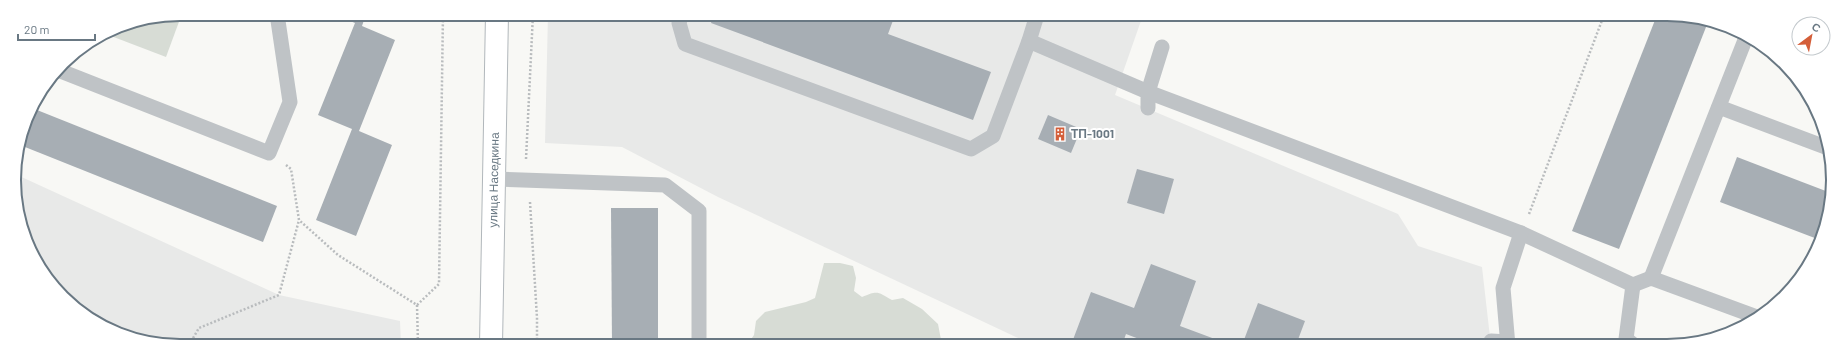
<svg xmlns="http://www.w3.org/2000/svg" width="1847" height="360" font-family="Barlow,sans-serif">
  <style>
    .built { fill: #e8e9e8 }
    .green { fill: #d7dcd5 }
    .building { fill: #a7aeb4 }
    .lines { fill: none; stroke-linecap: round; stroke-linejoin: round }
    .secondary-casing { stroke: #b1b7bb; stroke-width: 24 }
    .path { stroke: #b9bcbe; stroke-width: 2.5; stroke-dasharray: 2 2; stroke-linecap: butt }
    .lane { stroke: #bfc3c6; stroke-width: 15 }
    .secondary { stroke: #fff; stroke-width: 22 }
    .labels { text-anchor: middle; stroke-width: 4; stroke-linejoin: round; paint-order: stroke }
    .poi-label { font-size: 12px; font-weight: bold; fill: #697883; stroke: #fff; text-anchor: start }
    .street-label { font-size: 12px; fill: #697883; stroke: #fff }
    .rim { fill: none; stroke: #697883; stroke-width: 2 }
  </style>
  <rect width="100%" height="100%" fill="#f8f8f5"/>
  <g class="built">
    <polygon points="548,14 1143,15 1115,95 1398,214 1418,246 1482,267 1491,346 1033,345 718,197 622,147 545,143"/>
    <polygon points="15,174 279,295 400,321 401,345 159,345 106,329 55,289 23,234"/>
  </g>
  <g class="green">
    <polygon points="172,16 180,19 166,57 111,36 114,28 117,27"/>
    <path d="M824 263H840L853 266 856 278 854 291 862 297C878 290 878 292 892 300L903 298 922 309 938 324 942 345H747L754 335 756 321 765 312 806 302 815 298Z"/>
  </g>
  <g class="building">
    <polygon points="333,14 366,14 362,26 395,40 359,131 392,145 356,236 316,220 352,129 318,115 355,23"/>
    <polygon points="714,14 832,15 841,18 842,15 895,15 888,34 991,72 973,120 711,23"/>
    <polygon points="1657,15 1688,15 1708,22 1619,249 1572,231"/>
    <polygon points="32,108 277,206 263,242 20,145 27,116"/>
    <polygon points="1048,115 1081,129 1071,153 1038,139"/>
    <polygon points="1737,157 1831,193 1832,201 1820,240 1720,202"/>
    <polygon points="1137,169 1174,179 1164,214 1127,203"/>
    <polygon points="611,208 658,208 658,345 612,345"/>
    <polygon points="1151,264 1196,281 1180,326 1231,345 1155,345 1126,334 1122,345 1071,345 1091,292 1134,308"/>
    <polygon points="1258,303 1305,321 1296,345 1242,345"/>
  </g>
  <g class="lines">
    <g class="secondary-casing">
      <g id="secondary">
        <path id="s1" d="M491 345 497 14"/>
      </g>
    </g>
    <g class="path">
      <polyline points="526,159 533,14"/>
      <polyline points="286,165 291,169 299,220 338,255 417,305 439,284 443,14"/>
      <polyline points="530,202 537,318 537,345"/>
      <polyline points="1529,214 1604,15"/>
      <polyline points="417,305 418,345"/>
      <polyline points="189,345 199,328 279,295 299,220"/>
    </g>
    <g class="lane">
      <polyline points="682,14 679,23 685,44 971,149 993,136 1029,41"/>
      <polyline points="1037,15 1029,41 1148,92 1148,108"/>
      <polyline points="1162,47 1148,92 1521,233 1633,285 1651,278 1757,317"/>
      <polyline points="58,70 269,153 290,102 277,14"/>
      <polyline points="1719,107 1828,148"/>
      <polyline points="494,179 665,185 699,211 699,345"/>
      <polyline points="1651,278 1747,35"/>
      <polyline points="1633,285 1626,339 1635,346"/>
      <polyline points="1491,341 1508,342"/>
      <polyline points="1508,346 1503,288 1521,233"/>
    </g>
    <use href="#secondary" class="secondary"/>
  </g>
  <defs>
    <g id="building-bare" transform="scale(1.08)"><path d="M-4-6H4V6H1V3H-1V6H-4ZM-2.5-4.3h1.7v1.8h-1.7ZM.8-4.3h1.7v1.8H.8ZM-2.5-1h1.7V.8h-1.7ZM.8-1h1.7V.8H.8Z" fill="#d45e39" stroke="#fff" stroke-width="2.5" paint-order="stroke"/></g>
  </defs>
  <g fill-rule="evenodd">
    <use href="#building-bare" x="1060" y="134"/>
  </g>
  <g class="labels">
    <g class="poi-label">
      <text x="1071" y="138">ТП-1001</text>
    </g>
    <g class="street-label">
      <text dy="4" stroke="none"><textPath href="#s1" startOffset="165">улица Наседкина</textPath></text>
    </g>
  </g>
  <path d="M0 0H1847V360H0ZM180 21H1667A159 159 0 0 1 1826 180V180A159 159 0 0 1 1667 339H180A159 159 0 0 1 21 180V180A159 159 0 0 1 180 21Z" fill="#fff" fill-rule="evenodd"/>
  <path class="rim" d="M180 21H1667A159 159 0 0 1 1826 180V180A159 159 0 0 1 1667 339H180A159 159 0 0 1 21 180V180A159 159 0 0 1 180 21Z"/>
  <g transform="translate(1811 36) rotate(32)"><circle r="19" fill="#ffffff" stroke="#c3c9cd"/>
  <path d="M0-3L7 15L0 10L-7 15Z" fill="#d45e39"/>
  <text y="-6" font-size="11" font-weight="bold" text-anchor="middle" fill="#697883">С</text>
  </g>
  <path d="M18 34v6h77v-6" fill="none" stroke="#697883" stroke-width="2"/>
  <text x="24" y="34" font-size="12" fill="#697883" stroke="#ffffff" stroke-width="3" paint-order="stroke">20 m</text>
</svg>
